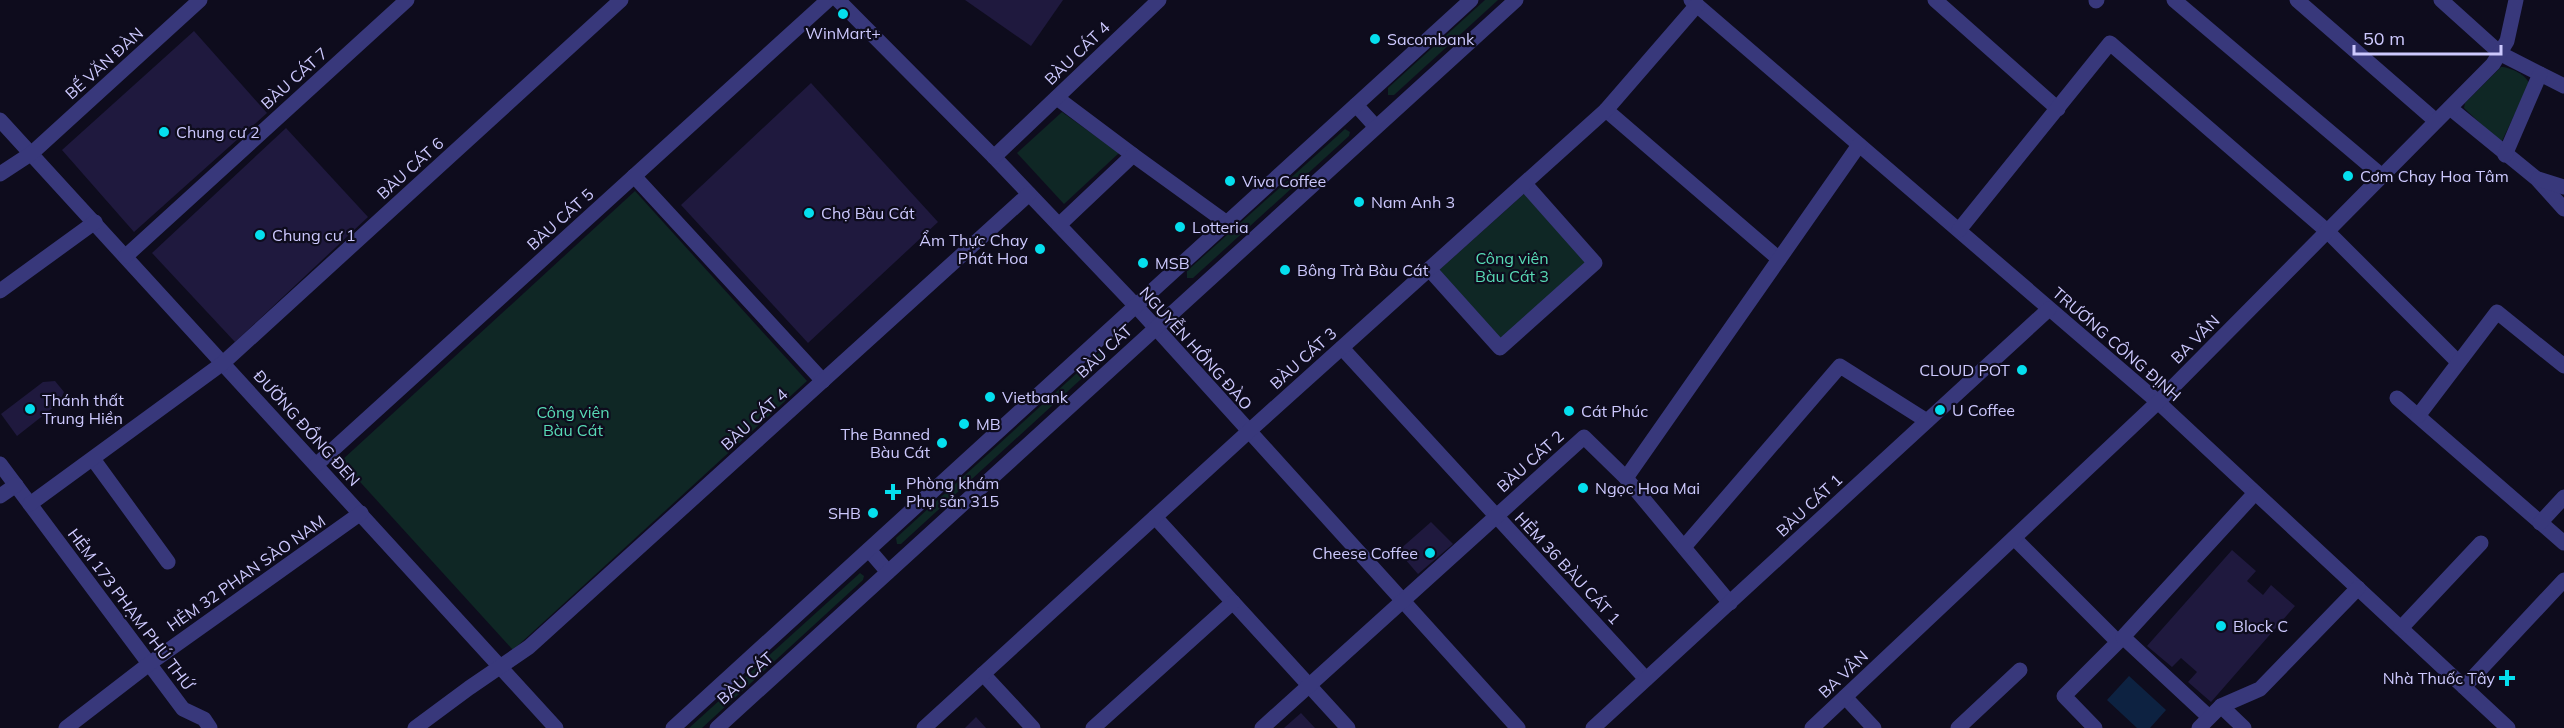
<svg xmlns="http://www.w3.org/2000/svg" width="2564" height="728" font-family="Mulish,sans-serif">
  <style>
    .green { fill: #0f2725 }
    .water { fill: #0d2241 }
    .building { fill: #1f193e }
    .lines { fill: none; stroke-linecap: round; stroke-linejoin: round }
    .minor { stroke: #38387b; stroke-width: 15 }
    .poi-dot { fill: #05dfee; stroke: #0e0c1d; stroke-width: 2 }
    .labels { text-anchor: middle; stroke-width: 4.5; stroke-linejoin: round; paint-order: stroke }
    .poi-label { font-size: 16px; fill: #cdc9fe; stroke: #0e0c1d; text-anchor: start }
    .street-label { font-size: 16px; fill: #cdc9fe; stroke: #0e0c1d }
    .park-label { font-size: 16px; fill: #58dbb6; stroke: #0e0c1d }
  </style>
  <rect width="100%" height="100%" fill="#0e0c1d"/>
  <g class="green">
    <polygon points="1485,0 1498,0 1394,95 1388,95 1388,88"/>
    <path d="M2501 67C2510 67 2527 75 2529 84L2502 141 2498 140 2464 108 2465 103Z"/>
    <polygon points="1062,112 1119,153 1064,204 1017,153"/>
    <polygon points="1345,129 1350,132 1349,136 1193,278 1187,278 1187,271"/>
    <polygon points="635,191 807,381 513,650 341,461"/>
    <polygon points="1525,193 1587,262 1499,341 1438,271"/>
    <polygon points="1100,352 1104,355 1103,359 901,544 897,544 896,538"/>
    <polygon points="860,573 864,576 863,580 702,728 689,728"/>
  </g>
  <polygon class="water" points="2129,676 2166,710 2150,728 2137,728 2107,700"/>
  <g class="building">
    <polygon points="965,0 1063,0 1031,46"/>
    <polygon points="194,31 267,113 134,232 62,150"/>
    <polygon points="811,83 938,222 808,343 681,205"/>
    <polygon points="286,128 368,217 235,342 152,253"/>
    <polygon points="55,381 64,392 59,403 17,436 1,414 43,382"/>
    <polygon points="1431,522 1453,544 1418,574 1398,551"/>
    <polygon points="2232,550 2256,571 2247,581 2263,595 2271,585 2295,606 2211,702 2188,682 2197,672 2181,658 2172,667 2147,646"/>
    <polygon points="1301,713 1315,728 1284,728"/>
    <polygon points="976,717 986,728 965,728"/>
  </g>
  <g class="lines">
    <g class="minor">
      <polyline points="838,0 994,157 1136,306 1518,728"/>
      <polyline points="1691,0 2158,402 2508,728"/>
      <polyline points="1935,0 2058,109"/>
      <polyline points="2174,0 2382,176"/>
      <polyline points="2297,0 2436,121"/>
      <polyline points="2441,0 2501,54 2564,86"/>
      <polyline points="2096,1 2097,0"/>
      <polyline points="1057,98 1133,155 1059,225"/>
      <polyline points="1356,105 1376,127"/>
      <polyline points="2450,108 2537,179 2564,209"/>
      <polyline points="1606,110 1779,259"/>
      <polyline points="0,120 556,728"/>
      <polyline points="1133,155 1227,223"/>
      <polyline points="2505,155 2540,74"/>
      <polyline points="994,157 1159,0"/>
      <polyline points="0,174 32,153 200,0"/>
      <polyline points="634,176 823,381"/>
      <polyline points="2538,179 2564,187"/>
      <polyline points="1959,230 2110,43 2327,231 2457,361"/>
      <polyline points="126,256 407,0"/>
      <polyline points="1429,269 1500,348 1595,263 1525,184"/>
      <polyline points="0,291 95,222"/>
      <polyline points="1342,348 1646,679"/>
      <polyline points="2397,398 2564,543"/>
      <polyline points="2418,416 2497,312 2564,366"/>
      <polyline points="93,459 168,562"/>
      <polyline points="0,464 183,709 204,719 210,728"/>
      <polyline points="316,465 828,0"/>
      <polyline points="1626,478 1730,603"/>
      <polyline points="0,496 16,485"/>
      <polyline points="30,504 223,363 621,0"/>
      <polyline points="1155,517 1348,728"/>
      <polyline points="2540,523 2564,497"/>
      <polyline points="2014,538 2118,642 2064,696 2095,728"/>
      <polyline points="1684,547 1840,366 1927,421"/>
      <polyline points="869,550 888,572"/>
      <polyline points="2401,628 2481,543"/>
      <polyline points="983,674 1033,728"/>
      <polyline points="2464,687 2564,580"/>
      <polyline points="1845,697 1874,728"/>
      <polyline points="2221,706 2244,728"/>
      <polyline points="2209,717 2123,637 2255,493"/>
      <polyline points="66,728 149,664 361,513"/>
      <polyline points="415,728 469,688 529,647 1029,194"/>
      <polyline points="673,728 1471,0"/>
      <polyline points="717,728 1516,0"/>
      <polyline points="924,728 1248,432 1606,110 1697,5"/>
      <polyline points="1093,728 1233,602"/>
      <polyline points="1262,728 1584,437 1626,478 1859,145"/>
      <polyline points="1593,728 2049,309"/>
      <polyline points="1812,728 2158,402 2493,64 2507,41 2516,0"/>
      <polyline points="1958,728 2020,670"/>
      <polyline points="2199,728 2221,706 2260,689 2358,588"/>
    </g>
  </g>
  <g class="poi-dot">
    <circle cx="843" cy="14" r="6"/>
    <circle cx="1375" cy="39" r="6"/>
    <circle cx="164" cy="132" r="6"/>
    <circle cx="2348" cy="176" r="6"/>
    <circle cx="1230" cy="181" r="6"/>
    <circle cx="1359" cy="202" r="6"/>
    <circle cx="809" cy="213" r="6"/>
    <circle cx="1180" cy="227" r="6"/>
    <circle cx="260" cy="235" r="6"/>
    <circle cx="1040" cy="249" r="6"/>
    <circle cx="1143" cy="263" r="6"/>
    <circle cx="1285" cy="270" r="6"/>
    <circle cx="2022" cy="370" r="6"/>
    <circle cx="990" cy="397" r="6"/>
    <circle cx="30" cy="409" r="6"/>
    <circle cx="1940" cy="410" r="6"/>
    <circle cx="1569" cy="411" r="6"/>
    <circle cx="964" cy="424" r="6"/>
    <circle cx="942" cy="443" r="6"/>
    <circle cx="1583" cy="488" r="6"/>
    <path d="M890 483h6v6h6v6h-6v6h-6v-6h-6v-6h6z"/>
    <circle cx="873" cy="513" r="6"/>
    <circle cx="1430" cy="553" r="6"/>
    <circle cx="2221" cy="626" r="6"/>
    <path d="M2504 669h6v6h6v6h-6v6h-6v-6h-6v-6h6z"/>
  </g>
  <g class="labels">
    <g class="poi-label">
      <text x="843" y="39" text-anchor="middle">WinMart+</text>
      <text x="1387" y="45">Sacombank</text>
      <text x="176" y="138">Chung cư 2</text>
      <text x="2360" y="182">Cơm Chay Hoa Tâm</text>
      <text x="1242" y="187">Viva Coffee</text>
      <text x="1371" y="208">Nam Anh 3</text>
      <text x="821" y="219">Chợ Bàu Cát</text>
      <text x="1192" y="233">Lotteria</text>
      <text x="272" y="241">Chung cư 1</text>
      <text x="1028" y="246" text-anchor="end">Ẩm Thực Chay<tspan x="1028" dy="18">Phát Hoa</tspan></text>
      <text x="1155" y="269">MSB</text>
      <text x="1297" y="276">Bông Trà Bàu Cát</text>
      <text x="2010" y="376" text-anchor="end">CLOUD POT</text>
      <text x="1002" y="403">Vietbank</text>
      <text x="42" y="406">Thánh thất<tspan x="42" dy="18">Trung Hiền</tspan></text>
      <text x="1952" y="416">U Coffee</text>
      <text x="1581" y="417">Cát Phúc</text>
      <text x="976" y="430">MB</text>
      <text x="930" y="440" text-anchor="end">The Banned<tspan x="930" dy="18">Bàu Cát</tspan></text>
      <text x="906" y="489">Phòng khám<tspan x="906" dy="18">Phụ sản 315</tspan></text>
      <text x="1595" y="494">Ngọc Hoa Mai</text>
      <text x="861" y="519" text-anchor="end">SHB</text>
      <text x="1418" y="559" text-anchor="end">Cheese Coffee</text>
      <text x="2233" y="632">Block C</text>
      <text x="2495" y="684" text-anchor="end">Nhà Thuốc Tây</text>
    </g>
    <g class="street-label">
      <text transform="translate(1077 53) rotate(-44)" y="6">BÀU CÁT 4</text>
      <text transform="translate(104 63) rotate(-42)" y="6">BẾ VĂN ĐÀN</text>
      <text transform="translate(294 78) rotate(-42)" y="6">BÀU CÁT 7</text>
      <text transform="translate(410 168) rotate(-42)" y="6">BÀU CÁT 6</text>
      <text transform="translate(560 219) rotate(-42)" y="6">BÀU CÁT 5</text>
      <text transform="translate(2195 339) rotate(-45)" y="6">BA VÂN</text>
      <text transform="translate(2117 344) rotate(41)" y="6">TRƯƠNG CÔNG ĐỊNH</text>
      <text transform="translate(1196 348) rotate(48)" y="6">NGUYỄN HỒNG ĐÀO</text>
      <text transform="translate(1104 351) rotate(-43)" y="6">BÀU CÁT</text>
      <text transform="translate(1303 358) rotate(-42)" y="6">BÀU CÁT 3</text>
      <text transform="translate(754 419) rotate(-42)" y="6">BÀU CÁT 4</text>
      <text transform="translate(307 428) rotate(48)" y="6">ĐƯỜNG ĐỒNG ĐEN</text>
      <text transform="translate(1530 461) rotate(-42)" y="6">BÀU CÁT 2</text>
      <text transform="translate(1809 505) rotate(-43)" y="6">BÀU CÁT 1</text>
      <text transform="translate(1568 568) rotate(47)" y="6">HẺM 36 BÀU CÁT 1</text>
      <text transform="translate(246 573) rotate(-35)" y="6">HẺM 32 PHAN SÀO NAM</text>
      <text transform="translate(131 609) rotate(53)" y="6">HẺM 173 PHẠM PHÚ THỨ</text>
      <text transform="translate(1843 674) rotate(-43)" y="6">BA VÂN</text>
      <text transform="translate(745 678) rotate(-42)" y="6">BÀU CÁT</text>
    </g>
    <g class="park-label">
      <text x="1512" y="264">Công viên<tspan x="1512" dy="18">Bàu Cát 3</tspan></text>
      <text x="573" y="418">Công viên<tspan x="573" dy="18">Bàu Cát</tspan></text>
    </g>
  </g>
  <path d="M2354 45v9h147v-9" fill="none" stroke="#cdc9fe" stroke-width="3"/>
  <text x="2363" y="45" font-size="18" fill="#cdc9fe" stroke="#0e0c1d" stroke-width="4.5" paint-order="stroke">50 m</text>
</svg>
